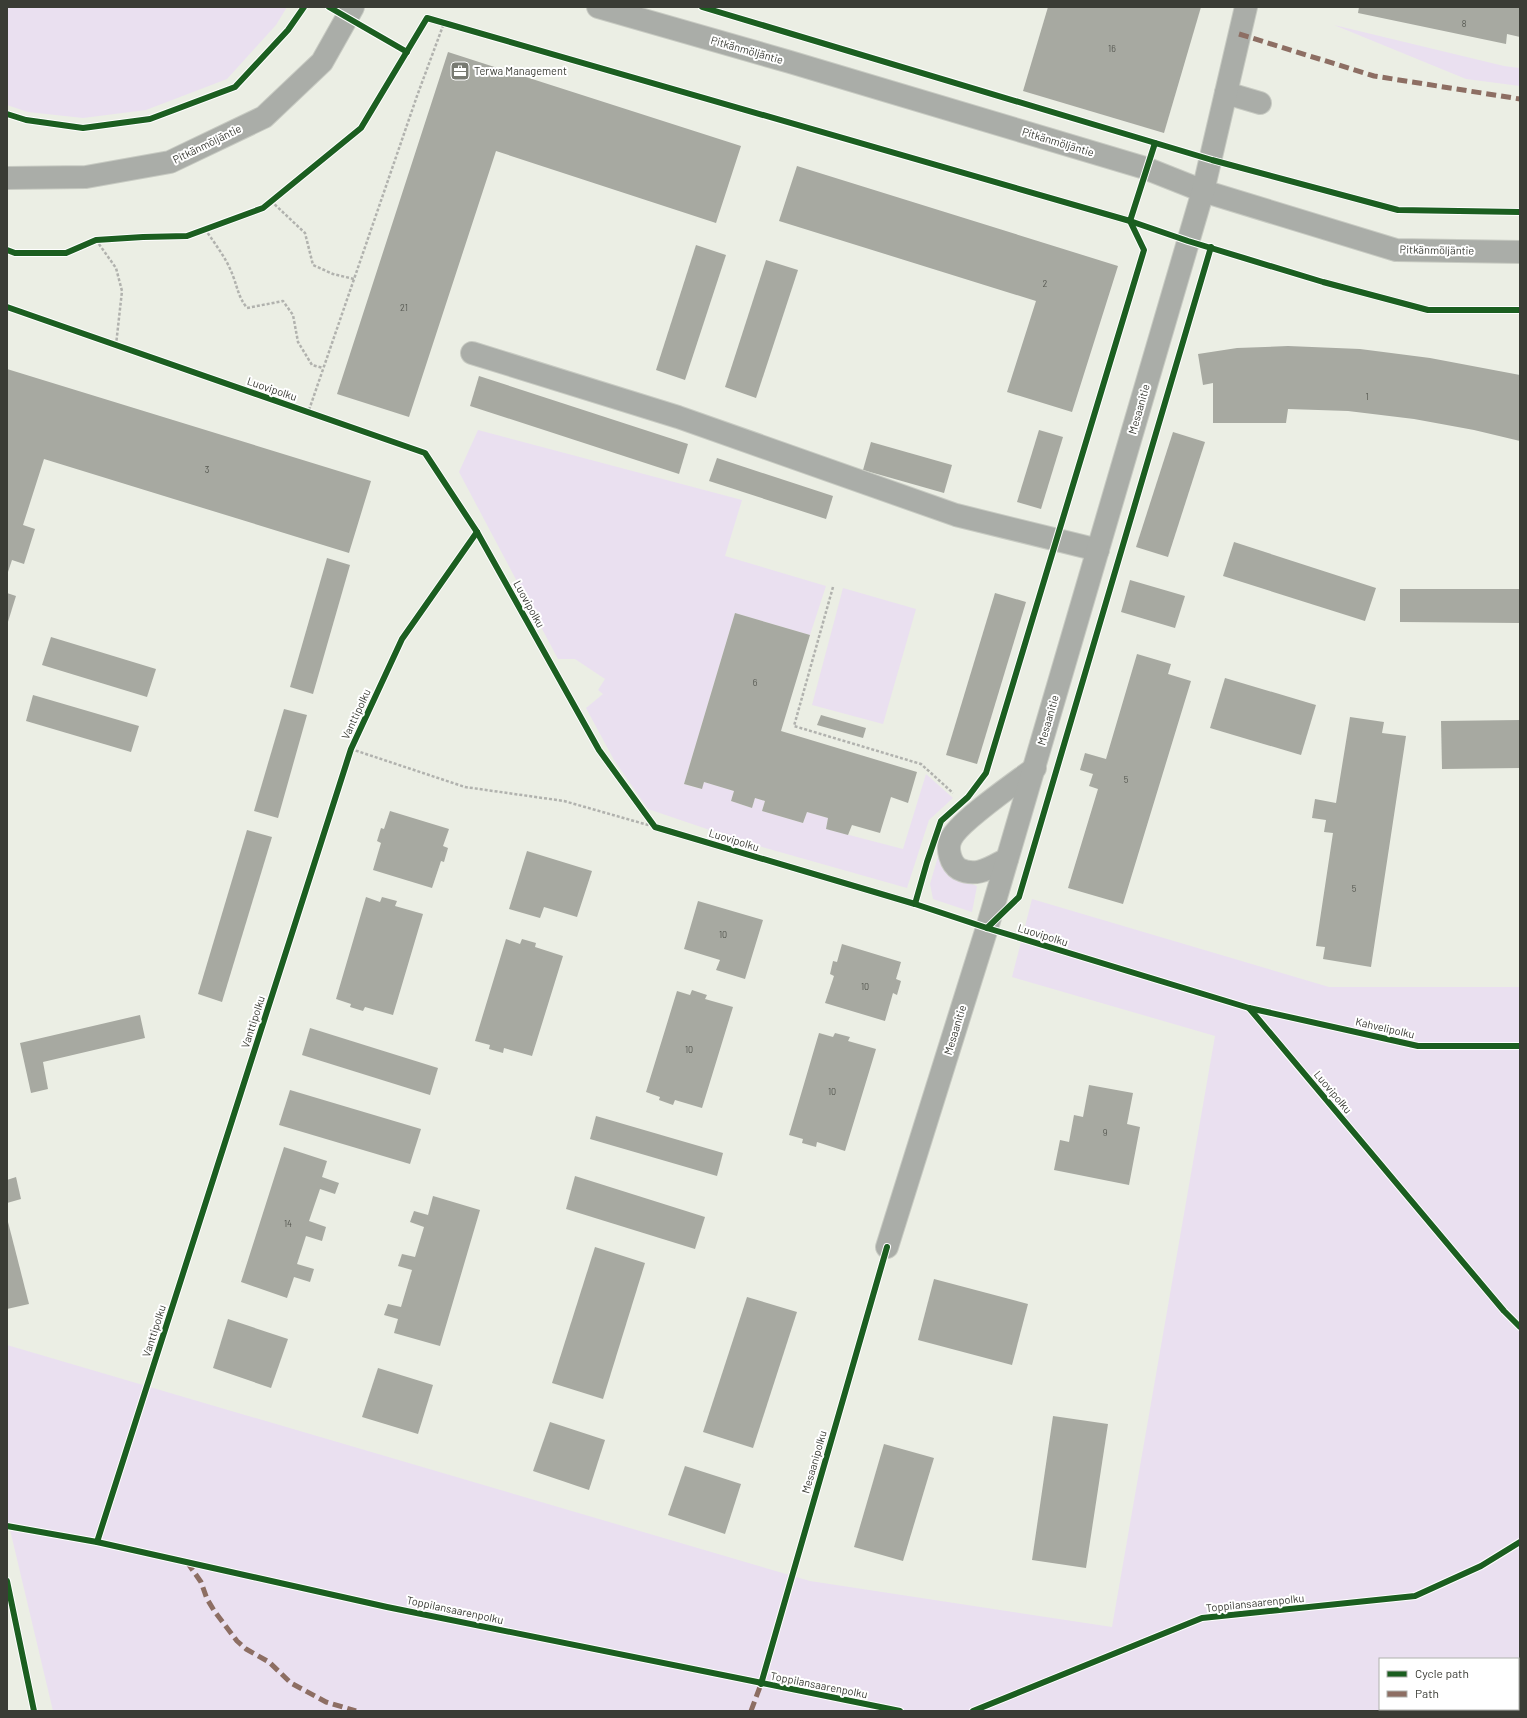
<svg xmlns="http://www.w3.org/2000/svg" width="1527" height="1718" font-family="Barlow,sans-serif">
  <style>
    .green { fill: #eae0f0; fill-rule: evenodd }
    .lines { fill: none; stroke-linecap: round; stroke-linejoin: round }
    .stream { stroke: #d5b6ea; stroke-width: 10 }
    .building { fill: #a7a9a1 }
    .minor-casing { stroke: #c7cac2; stroke-width: 24 }
    .path { stroke: #b1b2ae; stroke-width: 2.5; stroke-dasharray: 3 2; stroke-linecap: butt }
    .minor { stroke: #aaada8; stroke-width: 22 }
    .quiet { stroke: #8d6e63; stroke-width: 5; stroke-dasharray: 10 5; stroke-linecap: butt }
    .cycleway-casing { stroke: #fff; stroke-width: 8 }
    .cycleway { stroke: #1b5e20; stroke-width: 6 }
    .labels { text-anchor: middle; stroke-width: 4; stroke-linejoin: round; paint-order: stroke }
    .number-label { font-size: 9px; fill: #555750 }
    .street-label { font-size: 11px; fill: #3a3c35; stroke: #fff }
    .poi-label { font-size: 11px; fill: #3a3c35; stroke: #fff; text-anchor: start }
  </style>
  <rect width="100%" height="100%" fill="#ebeee4"/>
  <g class="green">
    <polygon points="7,7 287,7 276,25 227,79 146,110 83,118 28,112 7,105"/>
    <polygon points="1334,25 1504,66 1520,68 1520,86 1466,79"/>
    <polygon points="478,430 742,500 725,556 826,586 810,635 735,613 684,784 701,789 704,782 734,791 731,801 752,808 755,798 765,801 762,811 803,823 807,812 828,818 826,829 903,849 926,774 953,798 929,820 907,888 748,843 648,809 614,760 586,708 603,694 598,690 605,679 575,659 558,659 459,472"/>
    <polygon points="843,588 916,609 883,724 812,705"/>
    <polygon points="939,853 949,875 977,886 972,912 933,899 930,884"/>
    <path d="M1032 899 1329 987H1520V1711H53L7 1517V1345L810 1581 1112 1627 1215 1036 1012 977ZM1380 1659H1518V1709H1380Z"/>
  </g>
  <g class="lines">
    <g class="stream">
      <polyline points="1518,1674 1520,1671"/>
      <polyline points="1484,1711 1486,1709"/>
    </g>
  </g>
  <g class="building">
    <polygon points="1048,7 1201,7 1164,133 1023,91"/>
    <polygon points="1359,7 1520,7 1520,37 1507,34 1506,44 1358,13"/>
    <polygon points="448,52 741,146 716,223 496,151 409,417 337,394"/>
    <polygon points="797,166 1118,266 1072,412 1007,392 1036,301 779,221"/>
    <polygon points="696,245 726,255 685,380 656,370"/>
    <polygon points="766,260 798,270 756,398 725,387"/>
    <polygon points="1288,346 1360,349 1430,358 1520,375 1520,441 1474,430 1414,419 1348,411 1288,409 1286,423 1213,423 1213,383 1203,385 1198,354 1237,348"/>
    <polygon points="7,369 371,481 349,553 44,459 23,525 35,529 24,564 12,560 7,575"/>
    <polygon points="479,376 688,444 679,474 470,406"/>
    <polygon points="1039,430 1063,437 1041,509 1017,502"/>
    <polygon points="1173,432 1205,442 1168,557 1136,547"/>
    <polygon points="871,442 952,465 944,493 863,470"/>
    <polygon points="717,458 833,496 826,519 709,481"/>
    <polygon points="1234,542 1376,588 1365,621 1223,576"/>
    <polygon points="327,558 350,565 313,694 290,687"/>
    <polygon points="1130,580 1185,596 1175,628 1121,612"/>
    <polygon points="1400,589 1520,589 1520,623 1400,622"/>
    <polygon points="7,593 16,596 7,625"/>
    <polygon points="995,593 1026,602 977,764 946,755"/>
    <polygon points="735,613 810,635 781,731 917,772 908,803 891,797 880,833 852,825 848,835 826,829 828,818 807,812 803,823 762,811 765,801 755,798 752,808 731,801 734,791 704,782 702,789 684,784"/>
    <polygon points="51,637 156,669 147,697 42,665"/>
    <polygon points="1137,654 1171,664 1168,674 1191,681 1123,904 1068,888 1098,789 1089,786 1093,774 1080,770 1085,753 1106,759"/>
    <polygon points="1225,678 1316,705 1301,755 1210,728"/>
    <polygon points="33,695 139,726 131,752 26,721"/>
    <polygon points="284,709 307,715 278,818 254,811"/>
    <polygon points="821,715 866,728 863,738 817,725"/>
    <polygon points="1350,717 1384,722 1382,733 1406,736 1371,967 1323,959 1325,947 1316,946 1333,833 1324,832 1326,820 1312,818 1315,799 1336,803"/>
    <polygon points="1520,720 1520,768 1442,769 1441,721"/>
    <polygon points="390,811 449,829 443,846 448,848 444,862 441,861 432,888 373,870 381,843 377,841 381,828 384,829"/>
    <polygon points="247,830 272,837 222,1002 198,994"/>
    <polygon points="527,851 592,871 577,917 544,907 540,918 509,909"/>
    <polygon points="366,897 380,902 382,897 397,901 395,906 423,914 393,1015 365,1007 363,1011 350,1007 351,1004 336,999"/>
    <polygon points="698,901 763,920 745,979 716,970 720,960 684,949"/>
    <polygon points="506,939 520,944 522,939 536,943 535,947 563,956 532,1056 504,1048 503,1053 489,1049 490,1045 475,1041"/>
    <polygon points="842,944 901,962 896,979 901,981 897,995 893,993 885,1021 825,1003 834,976 830,974 833,961 837,962"/>
    <polygon points="692,990 707,995 705,999 733,1007 702,1108 675,1100 673,1105 659,1100 660,1097 646,1092 677,991 690,995"/>
    <polygon points="140,1015 145,1038 43,1062 48,1089 31,1093 20,1043"/>
    <polygon points="310,1028 438,1068 430,1095 302,1055"/>
    <polygon points="819,1033 833,1037 835,1033 850,1037 848,1041 876,1049 845,1151 817,1142 816,1147 802,1143 803,1139 789,1135"/>
    <polygon points="1089,1085 1133,1093 1127,1124 1140,1127 1129,1185 1054,1170 1060,1140 1069,1142 1074,1115 1083,1117"/>
    <polygon points="290,1090 421,1129 410,1164 279,1125"/>
    <polygon points="596,1116 723,1153 717,1176 590,1139"/>
    <polygon points="284,1147 327,1161 322,1177 339,1183 335,1194 320,1189 309,1221 326,1227 322,1241 306,1236 297,1264 314,1269 310,1282 294,1277 287,1298 241,1282"/>
    <polygon points="575,1176 705,1217 695,1249 566,1209"/>
    <polygon points="16,1177 21,1199 7,1203 7,1180"/>
    <polygon points="433,1196 480,1210 440,1346 394,1333 398,1319 384,1315 388,1304 401,1307 412,1270 398,1266 402,1254 415,1257 424,1227 410,1222 414,1211 428,1215"/>
    <polygon points="7,1218 29,1304 7,1309"/>
    <polygon points="595,1247 645,1263 603,1399 552,1383"/>
    <polygon points="934,1279 1028,1304 1012,1365 918,1340"/>
    <polygon points="747,1297 797,1312 753,1448 703,1432"/>
    <polygon points="228,1319 288,1339 271,1388 213,1368"/>
    <polygon points="378,1368 433,1385 418,1434 362,1417"/>
    <polygon points="1053,1416 1108,1424 1086,1568 1032,1560"/>
    <polygon points="550,1422 605,1440 589,1490 533,1471"/>
    <polygon points="884,1444 934,1458 903,1561 854,1547"/>
    <polygon points="685,1466 741,1484 725,1534 668,1515"/>
  </g>
  <g class="lines">
    <g class="minor-casing">
      <g id="minor">
        <polyline points="598,7 790,62 1145,168 1203,191 1396,250 1520,252"/>
        <polyline points="1226,93 1260,103"/>
        <polyline points="7,178 86,177 170,162 264,117 322,62 353,7"/>
        <polyline points="472,353 678,417 956,515 1098,550"/>
        <path d="M1007 859C991 867 977 878 959 869 951 864 946 849 951 839 958 822 1018 781 1035 768"/>
        <polyline points="887,1247 987,928 1203,191 1246,7"/>
      </g>
    </g>
    <g class="path">
      <polyline points="271,201 305,233 313,265 333,274 354,279"/>
      <path d="M205 229C215 244 227 259 233 276 238 289 238 296 247 308L283 301 293 315 298 342 312 365 323 368"/>
      <polyline points="96,240 116,268 122,291 116,345"/>
      <polyline points="309,410 417,96 444,23"/>
      <polyline points="833,587 794,726 921,764 953,793"/>
      <polyline points="351,749 465,787 564,801 655,827"/>
    </g>
    <use href="#minor" class="minor"/>
    <g class="quiet">
      <polyline points="1239,34 1374,76 1520,99"/>
      <polyline points="187,1562 201,1582 207,1599 215,1612 237,1641 246,1649 269,1662 291,1683 326,1702 356,1711"/>
      <polyline points="751,1711 761,1684"/>
    </g>
    <g class="cycleway-casing">
      <g id="cycleway">
        <polyline points="329,7 407,52"/>
        <polyline points="702,7 1212,160 1398,210 1520,212"/>
        <polyline points="7,114 26,120 83,128 150,119 235,87 288,30 304,7"/>
        <polyline points="7,250 15,253 66,253 96,240 143,237 187,236 263,208 361,128 427,18 1130,221 1188,241 1323,282 1428,310 1520,310"/>
        <polyline points="7,307 425,453 477,532 599,750 655,827 915,904 987,928 1249,1008 1504,1311 1520,1327"/>
        <polyline points="915,904 927,862 941,821 968,797 986,773 1144,250 1130,221 1155,143"/>
        <polyline points="987,928 1019,897 1211,247"/>
        <polyline points="1249,1008 1418,1046 1520,1046"/>
        <polyline points="7,1526 97,1542 387,1607 900,1711"/>
        <polyline points="97,1542 351,749 402,639 477,532"/>
        <polyline points="7,1581 34,1711"/>
        <polyline points="761,1684 887,1247"/>
        <polyline points="973,1711 1202,1618 1415,1596 1481,1566 1520,1542"/>
      </g>
    </g>
    <use href="#cycleway" class="cycleway"/>
  </g>
  <defs>
    <g id="office-square" transform="scale(1)"><rect x="-9" y="-9" width="18" height="18" rx="4" fill="#787a72" stroke="#fff"/><path d="M-6-3h4V-5.5h4V-3h4V5H-6ZM-1-4.5V-3h2v-1.5ZM-6 0V1H6V0Z" fill="#fff"/></g>
  </defs>
  <g fill-rule="evenodd">
    <use href="#office-square" x="460" y="71"/>
  </g>
  <g class="labels">
    <g class="number-label">
      <text x="1464" y="27">8</text>
      <text x="1112" y="52">16</text>
      <text x="1045" y="287">2</text>
      <text x="404" y="311">21</text>
      <text x="1367" y="400">1</text>
      <text x="207" y="473">3</text>
      <text x="755" y="686">6</text>
      <text x="1126" y="783">5</text>
      <text x="1354" y="892">5</text>
      <text x="723" y="938">10</text>
      <text x="865" y="990">10</text>
      <text x="689" y="1053">10</text>
      <text x="832" y="1095">10</text>
      <text x="1105" y="1136">9</text>
      <text x="288" y="1227">14</text>
    </g>
    <g class="street-label">
      <text transform="translate(747 50) rotate(16)" y="4">Pitkänmöljäntie</text>
      <text transform="translate(1058 142) rotate(17)" y="4">Pitkänmöljäntie</text>
      <text transform="translate(207 144) rotate(-26)" y="4">Pitkänmöljäntie</text>
      <text transform="translate(1437 250) rotate(1)" y="4">Pitkänmöljäntie</text>
      <text transform="translate(272 389) rotate(19)" y="4">Luovipolku</text>
      <text transform="translate(1139 409) rotate(-74)" y="4">Mesaanitie</text>
      <text transform="translate(529 604) rotate(61)" y="4">Luovipolku</text>
      <text transform="translate(356 714) rotate(-65)" y="4">Vanttipolku</text>
      <text transform="translate(1048 720) rotate(-74)" y="4">Mesaanitie</text>
      <text transform="translate(734 840) rotate(17)" y="4">Luovipolku</text>
      <text transform="translate(1043 935) rotate(17)" y="4">Luovipolku</text>
      <text transform="translate(253 1022) rotate(-72)" y="4">Vanttipolku</text>
      <text transform="translate(1385 1028) rotate(13)" y="4">Kahvelipolku</text>
      <text transform="translate(955 1030) rotate(-73)" y="4">Mesaanitie</text>
      <text transform="translate(1333 1092) rotate(50)" y="4">Luovipolku</text>
      <text transform="translate(154 1331) rotate(-72)" y="4">Vanttipolku</text>
      <text transform="translate(814 1462) rotate(-74)" y="4">Mesaanipolku</text>
      <text transform="translate(1255 1603) rotate(-6)" y="4">Toppilansaarenpolku</text>
      <text transform="translate(455 1610) rotate(12)" y="4">Toppilansaarenpolku</text>
      <text transform="translate(819 1685) rotate(11)" y="4">Toppilansaarenpolku</text>
    </g>
    <g class="poi-label">
      <text x="474" y="75">Terwa Management</text>
    </g>
  </g>
  <rect width="1527" height="1718" fill="none" stroke="#3a3c35" stroke-width="16"/>
  <rect x="1379" y="1658" width="140" height="52" fill="#ffffff" stroke="#b0b1ae"/>
  <rect x="1387" y="1671" width="20" height="6" fill="#1b5e20" stroke="#b0b1ae"/>
  <text x="1415" y="1678" font-size="12" fill="#3a3c35">Cycle path</text>
  <rect x="1387" y="1691" width="20" height="6" fill="#8d6e63" stroke="#b0b1ae"/>
  <text x="1415" y="1698" font-size="12" fill="#3a3c35">Path</text>
</svg>
